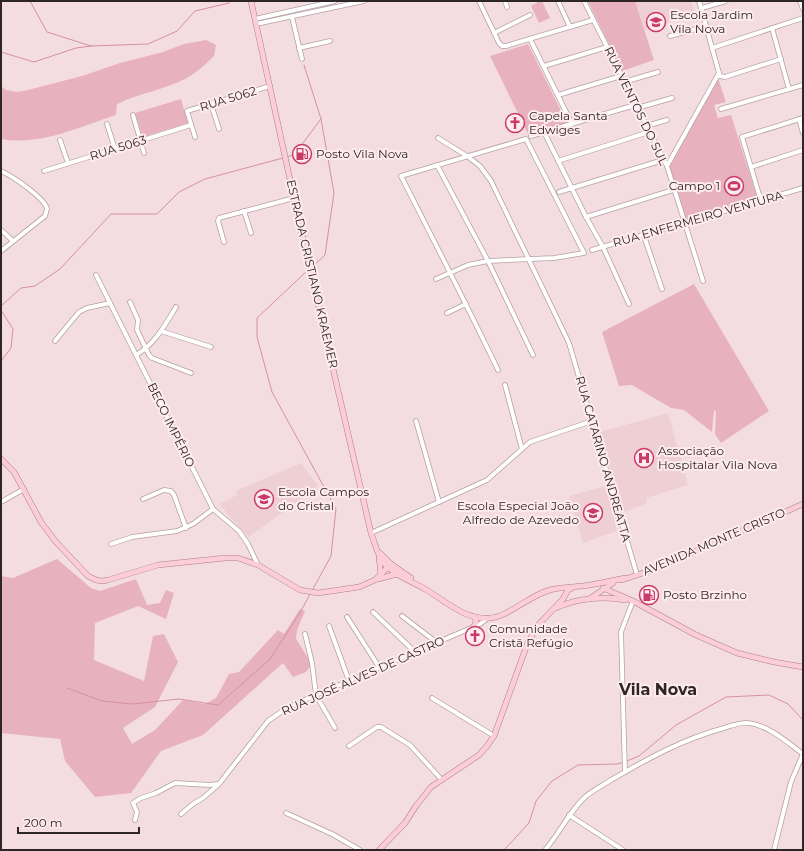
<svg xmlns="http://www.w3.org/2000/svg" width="804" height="851" font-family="Montserrat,sans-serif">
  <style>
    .built { fill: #eecfd4 }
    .green { fill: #e7b2bd }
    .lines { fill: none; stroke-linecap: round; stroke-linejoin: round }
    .stream { stroke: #d590a0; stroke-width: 1 }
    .minor-casing { stroke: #b59fa3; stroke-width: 5.5 }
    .major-casing { stroke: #b17d88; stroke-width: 6 }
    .minor { stroke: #fff; stroke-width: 4 }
    .major { stroke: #fbcdd7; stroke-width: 5 }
    .labels { text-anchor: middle; stroke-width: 4; stroke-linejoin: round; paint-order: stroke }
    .poi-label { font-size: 12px; fill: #2e2527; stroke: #feebef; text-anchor: start }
    .street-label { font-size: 12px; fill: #2e2527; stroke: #feebef }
    .district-label { font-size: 16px; font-weight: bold; fill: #2e2527; stroke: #feebef }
  </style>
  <rect width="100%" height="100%" fill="#f4dde1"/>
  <g class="built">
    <polygon points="635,1 691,1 695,13 645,30"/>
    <polygon points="668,413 688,485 646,498 647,503 622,513 600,432"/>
    <polygon points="301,463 318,486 249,537 229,516 220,504 237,495 236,491"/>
    <polygon points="606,486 617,531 583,543 569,496"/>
  </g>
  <g class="green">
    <polygon points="540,1 542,1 550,18 539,23 531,6"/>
    <polygon points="588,1 635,1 654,60 622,71"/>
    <path d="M206 40 216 45 214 56C206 64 197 72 187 78 165 90 139 93 117 104L116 115C79 127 40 146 1 139V86L6 90 17 92 28 90 82 76 120 63 163 52 184 44Z"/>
    <polygon points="528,44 567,123 529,136 490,56"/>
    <polygon points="718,78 726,102 714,105 718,118 731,115 757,197 686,219 669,166"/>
    <polygon points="181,99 188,123 143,137 135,113"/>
    <polygon points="694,284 769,411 721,443 715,434 716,412 714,410 712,432 684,410 671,408 632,385 619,386 602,332"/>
    <polygon points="57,559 91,588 100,591 136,579 147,605 160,603 166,590 174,593 166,619 138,606 95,623 94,660 144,681 153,636 164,634 178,662 155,707 123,728 132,744 155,730 183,700 205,704 216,698 229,674 239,672 278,630 284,634 300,609 305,611 297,630 296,639 312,664 306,672 293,677 283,663 203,735 161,751 131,793 95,797 65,761 60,739 1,733 1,576 13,578"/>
  </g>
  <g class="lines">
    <g class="stream">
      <polyline points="30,1 47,32 91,46"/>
      <polyline points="1,52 34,62 76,48 91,46 148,44 177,31 195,11 229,3 230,1"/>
      <polyline points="304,65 321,119 334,193 325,255 312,267"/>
      <polyline points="286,157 294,155 321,119"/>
      <polyline points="308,270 257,318 257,337 272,392 336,509 331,556 313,589"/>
      <polyline points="1,306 21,288 35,286 60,269 111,214 157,214 179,192 205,179 283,158"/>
      <polyline points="1,310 13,329 11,348 1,361"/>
      <polyline points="67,688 102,701 133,704 179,699 218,705 270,659 301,611 310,594"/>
      <polyline points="627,761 639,756 676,725 726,697 769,695 788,704 803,720"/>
      <polyline points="504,850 529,823 536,801 552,781 578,765 617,764 624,762"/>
    </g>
    <g class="minor-casing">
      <g id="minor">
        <polyline points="479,1 499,43 502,46 506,46 593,20"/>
        <polyline points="505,1 507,7"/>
        <polyline points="558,1 570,27"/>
        <polyline points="584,1 667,166 703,281"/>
        <polyline points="800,1 803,9"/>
        <polyline points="702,8 726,1"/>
        <polyline points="292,17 302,59"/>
        <polyline points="255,19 335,1"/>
        <polyline points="256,24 364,1"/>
        <polyline points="772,28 789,89"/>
        <polyline points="494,33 530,15"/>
        <polyline points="670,36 707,26"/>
        <polyline points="530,39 572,124"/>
        <polyline points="299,48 330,41"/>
        <polyline points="712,48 803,18"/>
        <polyline points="544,66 607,47"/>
        <polyline points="719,73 720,76 725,77 781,59"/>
        <polyline points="624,82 658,72"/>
        <polyline points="558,95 621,76"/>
        <polyline points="211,104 219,129"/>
        <polyline points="637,108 672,98"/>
        <polyline points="721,109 803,85"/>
        <polyline points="133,115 144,153"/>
        <polyline points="799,119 803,133"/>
        <polyline points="107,124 115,149"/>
        <polyline points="646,126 667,120"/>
        <polyline points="544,132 586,217 603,247 629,304"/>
        <polyline points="531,136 635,105"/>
        <polyline points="195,137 187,111 270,86"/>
        <polyline points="438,138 467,156 480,166 491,181 569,343 637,575"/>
        <polyline points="60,140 68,163"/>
        <polyline points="558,161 649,132"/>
        <polyline points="437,165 488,261 533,355"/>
        <polyline points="667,166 719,73 699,1"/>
        <polyline points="751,167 803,150"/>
        <path d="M1 171C12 176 45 198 47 209L45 216 1 251"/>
        <polyline points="44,171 191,125"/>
        <polyline points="559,192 663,160"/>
        <polyline points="761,201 742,137 803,118"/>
        <polyline points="244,211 251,233"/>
        <polyline points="586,217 673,190"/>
        <polyline points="1,230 13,241"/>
        <polyline points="644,236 662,289"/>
        <polyline points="224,242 218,221 219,218 294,198"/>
        <polyline points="592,250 803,188"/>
        <polyline points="96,275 213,509 239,531 248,544 258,565"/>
        <path d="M436 279 468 265 488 261 554 258 584 253 526 139 401 176C434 241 467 305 498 370"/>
        <polyline points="130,302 138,320 137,330 149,355 152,358 191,373"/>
        <polyline points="447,313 466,304"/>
        <polyline points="161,331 211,347"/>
        <polyline points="55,341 79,312 87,308 110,303"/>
        <path d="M136 355C155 344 165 325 176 307"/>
        <polyline points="505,385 522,449"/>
        <polyline points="416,421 439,502"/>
        <polyline points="143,499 164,490 171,491 174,495 186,528"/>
        <polyline points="1,502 24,489"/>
        <polyline points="371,533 487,480 530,442 592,421"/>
        <polyline points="111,544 132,537 177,531 193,524 213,509"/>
        <polyline points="373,612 415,652"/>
        <polyline points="402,616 436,642"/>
        <polyline points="347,617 379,667"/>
        <polyline points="329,626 349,681"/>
        <polyline points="305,634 312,663 316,695 335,728"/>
        <polyline points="432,698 494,736"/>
        <polyline points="349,746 377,727 381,727 410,745 441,779"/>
        <polyline points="625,772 621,632 633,601"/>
        <polyline points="286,813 332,834 360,850"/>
        <polyline points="181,814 193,804 203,798 219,784 268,721 284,710 300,702 480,624 488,618"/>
        <polyline points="569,815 623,850"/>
        <polyline points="135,820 137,812 133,803 141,798 156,793 175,783 210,785 218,784"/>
        <path d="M545 850C559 834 568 814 583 799 591 791 602 786 611 780 647 759 683 739 724 728 731 726 740 722 748 723 768 725 787 742 803 754"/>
        <polyline points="774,850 791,782 803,754"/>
      </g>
    </g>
    <g class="major-casing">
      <g id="major">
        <path d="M251 1 303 239 371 533C375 543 377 555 384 563 394 575 411 581 425 589 444 600 466 621 490 618 508 617 530 595 550 590 561 587 572 587 583 586 597 584 611 581 625 578"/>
        <polyline points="1,459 14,472 41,522 56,542 88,576 96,580 102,581 108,580 158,565 225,558 238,558 258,565 300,590 318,593 359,587 375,580 391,564"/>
        <polyline points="380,553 391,564 411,578"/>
        <polyline points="379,558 380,565 380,576"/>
        <polyline points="378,579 397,574"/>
        <polyline points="622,580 652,570 803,504"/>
        <polyline points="603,588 633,601 696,635 737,653 774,662 803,667"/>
        <polyline points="589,599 613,583"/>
        <path d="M556 608C577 598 603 596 625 600"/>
        <polyline points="474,626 476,622 475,617"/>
        <polyline points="379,850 405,823 416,806 431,787 479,755 487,746 494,736 528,642 539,624 563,599 568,590 572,588"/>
      </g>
    </g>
    <use href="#minor" class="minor"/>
    <use href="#major" class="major"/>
  </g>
  <defs>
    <g id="school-ring" transform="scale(1)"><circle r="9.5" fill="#feebef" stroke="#c83a69" stroke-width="1.5"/><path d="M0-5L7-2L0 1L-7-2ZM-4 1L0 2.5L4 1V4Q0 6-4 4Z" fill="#c83a69"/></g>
    <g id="church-ring" transform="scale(1)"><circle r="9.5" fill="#feebef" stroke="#c83a69" stroke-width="1.5"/><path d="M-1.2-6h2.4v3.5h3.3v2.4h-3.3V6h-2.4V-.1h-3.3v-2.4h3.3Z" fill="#c83a69"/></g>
    <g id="fuel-ring" transform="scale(1)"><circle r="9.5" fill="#feebef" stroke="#c83a69" stroke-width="1.5"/><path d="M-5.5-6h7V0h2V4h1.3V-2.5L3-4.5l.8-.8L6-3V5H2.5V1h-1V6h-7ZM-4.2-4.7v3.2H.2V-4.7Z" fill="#c83a69"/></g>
    <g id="stadium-ring" transform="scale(1)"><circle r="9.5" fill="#feebef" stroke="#c83a69" stroke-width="1.5"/><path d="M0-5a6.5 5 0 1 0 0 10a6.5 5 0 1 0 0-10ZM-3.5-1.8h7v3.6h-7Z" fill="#c83a69"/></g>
    <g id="hospital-ring" transform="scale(1)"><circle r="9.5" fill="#feebef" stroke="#c83a69" stroke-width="1.5"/><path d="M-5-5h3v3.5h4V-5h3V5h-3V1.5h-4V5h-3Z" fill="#c83a69"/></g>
  </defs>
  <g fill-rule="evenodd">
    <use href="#school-ring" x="656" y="22"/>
    <use href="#church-ring" x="515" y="123"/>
    <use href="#fuel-ring" x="302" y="154"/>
    <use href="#stadium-ring" x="734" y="186"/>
    <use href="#hospital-ring" x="644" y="458"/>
    <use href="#school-ring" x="264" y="499"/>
    <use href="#school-ring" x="593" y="513"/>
    <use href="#fuel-ring" x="649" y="595"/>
    <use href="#church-ring" x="475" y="636"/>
  </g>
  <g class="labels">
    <g class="poi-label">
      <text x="670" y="19">Escola Jardim<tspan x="670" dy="14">Vila Nova</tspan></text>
      <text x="529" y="120">Capela Santa<tspan x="529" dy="14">Edwiges</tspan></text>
      <text x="316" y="158">Posto Vila Nova</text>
      <text x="720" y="190" text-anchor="end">Campo 1</text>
      <text x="658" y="455">Associação<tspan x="658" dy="14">Hospitalar Vila Nova</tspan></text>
      <text x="278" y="496">Escola Campos<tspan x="278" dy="14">do Cristal</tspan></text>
      <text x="579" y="510" text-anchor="end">Escola Especial João<tspan x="579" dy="14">Alfredo de Azevedo</tspan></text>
      <text x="663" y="599">Posto Brzinho</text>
      <text x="489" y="633">Comunidade<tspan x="489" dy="14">Cristã Refúgio</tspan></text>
    </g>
    <g class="street-label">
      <text transform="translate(228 99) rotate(-17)" y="4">RUA 5062</text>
      <text transform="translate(636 106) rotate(64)" y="4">RUA VENTOS DO SUL</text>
      <text transform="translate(118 148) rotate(-17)" y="4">RUA 5063</text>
      <text transform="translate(698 219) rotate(-16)" y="4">RUA ENFERMEIRO VENTURA</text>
      <text transform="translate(312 274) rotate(77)" y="4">ESTRADA CRISTIANO KRAEMER</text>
      <text transform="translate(171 425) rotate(64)" y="4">BECO IMPÉRIO</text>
      <text transform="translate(603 459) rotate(74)" y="4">RUA CATARINO ANDREATTA</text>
      <text transform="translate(714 542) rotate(-23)" y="4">AVENIDA MONTE CRISTO</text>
      <text transform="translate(363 676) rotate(-24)" y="4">RUA JOSÉ ALVES DE CASTRO</text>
    </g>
    <g class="district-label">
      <text x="658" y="695">Vila Nova</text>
    </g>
  </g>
  <rect width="804" height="851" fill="none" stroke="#2e2527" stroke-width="4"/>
  <path d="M18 827v6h121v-6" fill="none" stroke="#2e2527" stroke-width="2"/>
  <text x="24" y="827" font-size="12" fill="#2e2527" stroke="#feebef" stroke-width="3" paint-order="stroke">200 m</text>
</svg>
